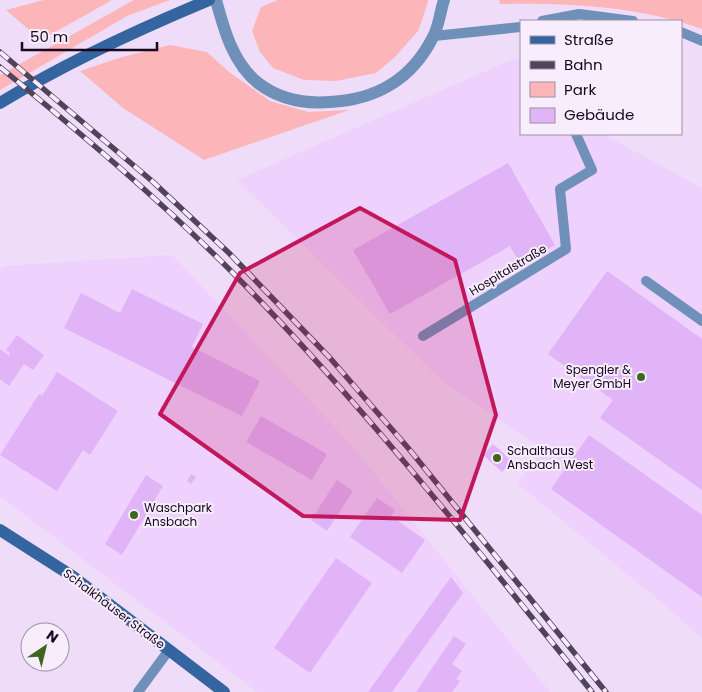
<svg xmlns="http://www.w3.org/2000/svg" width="702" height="692" font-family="Poppins,sans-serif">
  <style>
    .built { fill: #efd1fe }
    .green { fill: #fcb5b9 }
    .building { fill: #e1b3f7 }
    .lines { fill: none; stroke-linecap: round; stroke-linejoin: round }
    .lane { stroke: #6f90b8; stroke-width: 10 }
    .street { stroke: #6f90b8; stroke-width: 12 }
    .secondary { stroke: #3565a0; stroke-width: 12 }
    .rail-casing { stroke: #53425b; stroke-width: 5.5 }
    .rail { stroke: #f7edfc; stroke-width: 4; stroke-dasharray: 11; stroke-linecap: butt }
    .marked { fill: #c2185b; fill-opacity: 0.2; stroke: #c2185b; stroke-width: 4; stroke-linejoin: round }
    .poi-dot { fill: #3e6621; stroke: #f7edfc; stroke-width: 2 }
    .labels { text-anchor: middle; stroke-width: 4; stroke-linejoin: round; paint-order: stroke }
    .street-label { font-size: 12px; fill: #17071f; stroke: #f7edfc }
    .poi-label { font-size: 12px; fill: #17071f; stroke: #f7edfc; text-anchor: start }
  </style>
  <rect width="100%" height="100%" fill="#efdcf8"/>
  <g class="built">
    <polygon points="516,58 521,62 521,134 603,134 702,188 702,639 667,607 517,483 544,450 442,381 237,180"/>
    <polygon points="172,255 348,441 550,692 257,692 0,496 0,269 3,266"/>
  </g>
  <g class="green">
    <polygon points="44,0 112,0 41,40 6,10"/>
    <polygon points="134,0 170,0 127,16 0,90 0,75"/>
    <polygon points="278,0 428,0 428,2 418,31 395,57 376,73 336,81 304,80 273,68 260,52 252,31 261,7"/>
    <path d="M499 0H702V29C638 6 567 3 500 4Z"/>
    <polygon points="170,45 207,52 229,72 270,101 308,112 349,110 204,160 123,108 80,71 122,57"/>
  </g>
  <g class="building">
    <polygon points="508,163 555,245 521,265 510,246 390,314 353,250"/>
    <polygon points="607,271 702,339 702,490 600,418 613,400 548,354"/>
    <polygon points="132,289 203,324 192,347 260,381 242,416 64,328 81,293 120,313"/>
    <polygon points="17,335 44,355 33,370 24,364 9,386 0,379 0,349 9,356 10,353 6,350"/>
    <polygon points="57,372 118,411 90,455 83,450 57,491 0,455 39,394 42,396"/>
    <polygon points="261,416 327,454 312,480 246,442"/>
    <polygon points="589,435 702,515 702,597 551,489"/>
    <polygon points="493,444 512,461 502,472 483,455"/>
    <polygon points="191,474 196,477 191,484 187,481"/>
    <polygon points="146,475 163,486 122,555 105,544"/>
    <polygon points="337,480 353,491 327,531 311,520"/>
    <polygon points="377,498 395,510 391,516 425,540 402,573 350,537"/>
    <polygon points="336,558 372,583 310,673 274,648"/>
    <polygon points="451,577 463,593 392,692 368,692"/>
    <polygon points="454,636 466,644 452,664 462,671 456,679 460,681 452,692 416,692"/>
  </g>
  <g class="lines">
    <g class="lane">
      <polyline points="542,21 579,14 633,21"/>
      <polyline points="681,32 702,41"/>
      <polyline points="434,36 521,27"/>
      <polyline points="646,281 702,321"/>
      <polyline points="423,336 566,249 560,189 592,170 576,134"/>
      <polyline points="138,692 169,650"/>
    </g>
    <path class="street" d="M216 0C224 30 233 63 258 83 280 100 304 104 330 102 376 100 412 79 433 37 439 26 440 12 444 0"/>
    <g class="secondary">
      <path d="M0 103C67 62 137 30 209 0"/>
      <polyline points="0,530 72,576 224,692"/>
    </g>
    <g class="rail-casing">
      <g id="rail">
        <polyline points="0,52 152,181 229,253 330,358 409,449 606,692"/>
        <path d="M0 67C79 132 158 198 231 271 361 402 476 548 592 692"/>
      </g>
    </g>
    <use href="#rail" class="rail"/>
  </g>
  <path class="marked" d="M360 208 455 260 496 415 460 520 303 516 160 414 240 273Z"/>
  <g class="poi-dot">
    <circle cx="641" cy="377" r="5"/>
    <circle cx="497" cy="458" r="5"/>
    <circle cx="134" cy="515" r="5"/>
  </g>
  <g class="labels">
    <g class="street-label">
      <text transform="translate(508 270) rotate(-31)" y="4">Hospitalstraße</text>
      <text transform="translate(114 609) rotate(37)" y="4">Schalkhäuser Straße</text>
    </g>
    <g class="poi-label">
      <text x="631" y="374" text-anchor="end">Spengler &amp;<tspan x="631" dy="14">Meyer GmbH</tspan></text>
      <text x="507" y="455">Schalthaus<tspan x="507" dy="14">Ansbach West</tspan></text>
      <text x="144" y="512">Waschpark<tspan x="144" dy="14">Ansbach</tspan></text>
    </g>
  </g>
  <rect x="520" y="20" width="162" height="115" fill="#f7edfc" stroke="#9d91a4"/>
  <rect x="530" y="36" width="25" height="8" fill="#3565a0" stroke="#9d91a4"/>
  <text x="564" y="45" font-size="15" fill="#17071f">Straße</text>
  <rect x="530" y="61" width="25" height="8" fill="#53425b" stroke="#9d91a4"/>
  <text x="564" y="70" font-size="15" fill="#17071f">Bahn</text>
  <rect x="530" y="82" width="25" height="15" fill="#fcb5b9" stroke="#9d91a4"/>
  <text x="564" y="95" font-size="15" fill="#17071f">Park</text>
  <rect x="530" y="108" width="25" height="15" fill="#e1b3f7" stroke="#9d91a4"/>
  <text x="564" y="120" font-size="15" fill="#17071f">Gebäude</text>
  <g transform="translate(45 647) rotate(35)"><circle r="24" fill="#f7edfc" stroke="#9d91a4"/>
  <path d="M0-4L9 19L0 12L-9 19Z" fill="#3e6621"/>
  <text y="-8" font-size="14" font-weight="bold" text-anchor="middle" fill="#17071f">N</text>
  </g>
  <path d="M22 42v8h135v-8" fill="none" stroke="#17071f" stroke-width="2.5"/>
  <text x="30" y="42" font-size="15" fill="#17071f" stroke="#f7edfc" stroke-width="4" paint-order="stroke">50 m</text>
</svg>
